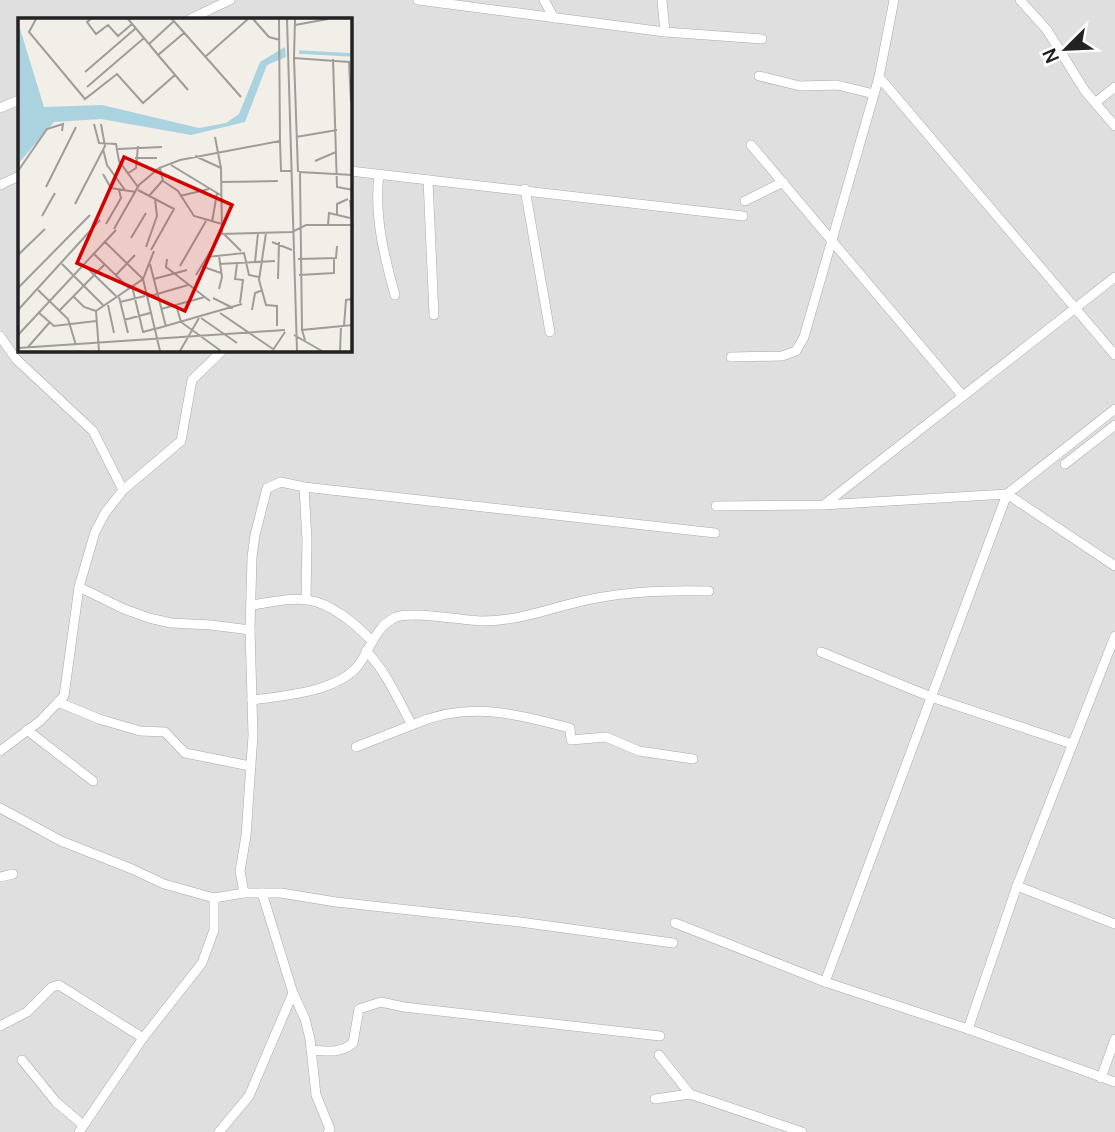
<svg xmlns="http://www.w3.org/2000/svg" width="1115" height="1132" font-family="Manrope,sans-serif">
  <style>
    .residential { fill: #e0dfdf; fill-rule: evenodd }
    .lines { fill: none; stroke-linecap: round; stroke-linejoin: round }
    .street-casing { stroke: #a9a9a9; stroke-width: 10 }
    .street { stroke: #fff; stroke-width: 9 }
    .inset-river { fill: none; stroke: #aad3df; stroke-width: 3.5 }
    .inset-road { fill: none; stroke: #9f9d99; stroke-width: 2 }
    .view { fill: #d40000; fill-opacity: 0.15; stroke: #d40000; stroke-width: 3.5 }
    .inset-edge { fill: none; stroke: #222; stroke-width: 3.5 }
  </style>
  <rect width="100%" height="100%" fill="#f2efe9"/>
  <path class="residential" d="M0 0H1115V1132H0ZM19 19H350V350H19Z"/>
  <g class="lines">
    <g class="street-casing">
      <g id="street">
        <polyline points="418,0 665,32 762,39"/>
        <polyline points="544,0 554,18"/>
        <polyline points="662,0 665,32"/>
        <polyline points="1020,0 1047,30 1085,91 1115,126"/>
        <polyline points="190,19 230,0"/>
        <polyline points="759,76 800,86 837,85 874,94"/>
        <polyline points="879,77 1115,355"/>
        <polyline points="1096,102 1115,87"/>
        <polyline points="0,108 19,100"/>
        <polyline points="751,145 962,395"/>
        <polyline points="350,171 743,216"/>
        <path d="M379 175C374 215 384 256 395 295"/>
        <polyline points="428,180 434,315"/>
        <polyline points="0,185 19,176"/>
        <polyline points="525,189 550,332"/>
        <polyline points="745,201 783,182"/>
        <polyline points="0,336 16,359 93,431 123,490"/>
        <polyline points="731,357 782,356 796,351 804,337 879,77 894,0"/>
        <polyline points="1065,464 1115,425"/>
        <polyline points="304,487 307,540 306,599"/>
        <polyline points="825,504 1115,277"/>
        <polyline points="716,506 823,505 1007,494 1115,566"/>
        <polyline points="79,587 124,609 149,618 171,623 211,625 250,630"/>
        <path d="M252 605C268 603 290 597 307 600 332 603 355 624 372 641"/>
        <polyline points="821,652 931,697 1072,744"/>
        <path d="M252 700C283 696 335 692 357 667 370 651 375 626 396 617 413 611 461 620 481 621 525 621 556 605 597 598 633 591 672 590 709 591"/>
        <polyline points="58,702 99,719 140,731 165,732 185,753 250,766"/>
        <path d="M412 725C468 700 514 714 570 728L571 740 606 737 639 751 693 759"/>
        <polyline points="27,730 93,781"/>
        <path d="M356 747 412 725C398 700 387 672 366 651"/>
        <polyline points="0,751 40,721 64,696 79,587 95,532 105,513 123,490 181,441 192,380 223,350"/>
        <polyline points="0,808 61,841 132,869 164,884 214,898 244,893 281,893 336,902 520,922 673,943"/>
        <polyline points="0,877 13,874"/>
        <polyline points="1017,886 1115,924"/>
        <polyline points="244,893 240,871 246,836 253,735 250,630 252,557 255,535 267,488 281,482 304,487 715,533"/>
        <polyline points="262,893 293,993 305,1019 310,1039 316,1095 330,1129 328,1132"/>
        <polyline points="675,923 825,982 968,1029 1115,1082"/>
        <polyline points="825,982 1007,494 1115,409"/>
        <polyline points="0,1026 27,1012 52,987 59,985 143,1038"/>
        <polyline points="968,1029 1017,886 1115,636"/>
        <path d="M311 1050C327 1051 340 1054 353 1043L359 1009 381 1002 404 1007 660 1036"/>
        <polyline points="659,1055 690,1094"/>
        <polyline points="22,1060 56,1102 83,1125"/>
        <polyline points="1101,1078 1115,1039"/>
        <polyline points="655,1099 690,1094 802,1132"/>
        <polyline points="79,1132 143,1038 202,963 214,930 214,898"/>
        <polyline points="219,1132 249,1096 293,993"/>
      </g>
    </g>
    <use href="#street" class="street"/>
  </g>
  <g transform="translate(18 18)">
    <rect width="334" height="334" fill="#f2efe9"/>
    <path d="M0 4 26 89 84 87 181 110 208 105 221 96 242 44 267 29 268 39 249 47 227 104 173 117 83 101 36 104 0 146Z" fill="#aad3df"/>
    <path class="inset-river" d="M281 34 335 37"/>
    <path class="inset-road" d="M18 1 11 14 67 81 99 56 125 85 157 57M73 1 69 4 78 16 90 7 100 18 114 6M110 1 131 26 156 3M154 1 223 79M235 1 251 19 262 22M269 1 279 333M277 7 310 1M131 26 140 37 166 15M140 37 170 72M187 39 230 1M276 40 277 1M315 41 319 169 335 172M67 54 118 10M69 69 126 20M76 106 81 125 98 126 101 143 120 169M278 119 319 112M262 123 263 153H273M85 131 89 147 107 172M100 131 144 129M177 138 203 150M117 140H139M297 143 318 134M153 147 204 178M142 150 145 163 160 173 176 198 204 206M0 153 29 111 45 106 44 113M280 154 276 40 331 44 333 84M281 154 335 157M282 155 284 312M85 156 93 170 118 174M109 156 118 150 120 128M203 164 260 163M28 169 58 109M120 172 156 191 133 232M131 178 145 162M162 178 191 171M332 182 335 210M57 186 87 128 83 106M319 196V186L330 181M24 198 37 175M194 204 199 175M88 206 103 180 101 172M310 207 311 195 332 200M96 211 121 167 141 150 162 142 262 123 261 1M248 215 241 262 248 287 259 288V308M203 216 274 214 288 207H333M206 216 223 233M113 220 128 195M86 223 125 261 142 333M254 224 274 232M128 229 139 198 137 181M75 235 111 270M0 237 27 211M201 238 204 259 201 271M189 239 226 235 231 257 241 259M149 241 148 249 192 283M280 241 318 240 319 228M237 244 240 215M44 246 85 287M65 246 98 278M132 246 148 309M201 246 257 243M219 246 217 261 225 262 222 285M162 248 188 203M183 248 203 255M98 257 117 237M178 257 204 214 203 150 197 119M281 257 316 255V240M136 261 169 252M260 261 261 224M114 268 125 314 136 311M0 270 72 197M20 272 50 301 58 327M56 279 66 289 78 293M101 279 110 315M129 279 170 267M195 280 215 290M102 284 127 278M90 287 96 315M158 287 163 304 203 333M143 291 187 279M0 292 82 202M234 292 237 275 245 272M41 293 87 246M20 294 36 308 78 303M202 295 255 331M183 300 219 325M106 302 132 295M326 308 328 282 335 281M137 311 224 286M0 317 98 212M276 317 304 333M287 322 284 312 335 307M10 329 32 304M0 330 267 312M255 332 267 314M81 333 78 293 125 261 136 233M162 333 181 300M322 333 323 308"/>
    <path class="view" d="M106 139 214 187 167 293 59 245Z"/>
    <rect width="334" height="334" class="inset-edge"/>
  </g>
  <g transform="translate(1066 49) rotate(246)" stroke="#ffffff" stroke-width="5" paint-order="stroke">
  <path d="M0-5L12 26L0 18L-12 26Z" fill="#222222"/>
  <text y="-10" font-size="19" font-weight="bold" text-anchor="middle" fill="#222222">N</text>
  </g>
</svg>
